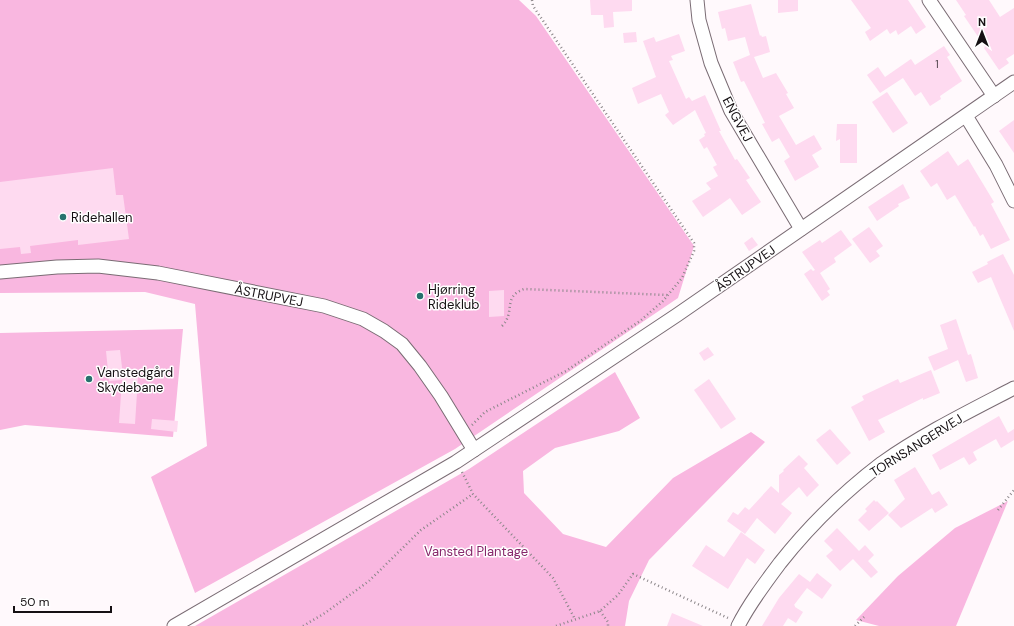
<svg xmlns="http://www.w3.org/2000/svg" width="1014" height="626" font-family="'DM Sans',sans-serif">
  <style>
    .green { fill: #f9b7e0 }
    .building { fill: #fedaf0 }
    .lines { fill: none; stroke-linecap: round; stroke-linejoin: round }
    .minor-casing { stroke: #7a6c74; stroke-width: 15 }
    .path { stroke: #8b8689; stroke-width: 2.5; stroke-dasharray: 1 3; stroke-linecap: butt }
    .minor { stroke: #fff; stroke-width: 13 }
    .poi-dot { fill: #27716e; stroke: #fff; stroke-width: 1.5 }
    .labels { text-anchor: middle; stroke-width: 3; stroke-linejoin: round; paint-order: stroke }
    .number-label { font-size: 11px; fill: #4f424a }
    .street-label { font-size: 13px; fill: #151013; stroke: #fff }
    .poi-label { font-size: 13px; fill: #151013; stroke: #fff; text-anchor: start }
    .park-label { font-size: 13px; fill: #87276b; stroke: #fff }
  </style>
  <rect width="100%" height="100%" fill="#fff9fc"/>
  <g class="green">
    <polygon points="0,0 519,0 536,16 694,246 678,298 455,449 195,593 151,477 207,446 195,304 145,292 0,293"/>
    <polygon points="183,329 173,437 25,425 0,430 0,333"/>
    <polygon points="615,372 640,418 619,431 555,448 523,471 524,493 563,534 606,547 673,478 751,432 765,442 649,560 629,601 625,626 195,626 469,469"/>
    <polygon points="1008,501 956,626 879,626 856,620 898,576 955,528"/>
  </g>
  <g class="building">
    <polygon points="590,0 632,0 632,11 613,12 614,27 604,28 603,15 591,15"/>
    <polygon points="778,0 798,0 798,11 778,13"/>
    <polygon points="851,0 908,0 926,27 916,34 911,26 898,35 896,30 890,34 887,29 870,41 865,32 871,28"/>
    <polygon points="956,0 989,0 1000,17 1014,8 1014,54 1006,59 1009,63 999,70 984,48 985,47 964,16 966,15"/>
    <polygon points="751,4 760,36 761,35 762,37 766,36 770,52 754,57 763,78 776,73 788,93 786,94 794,108 779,116 796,145 814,135 822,149 812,155 819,167 795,181 784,161 790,157 779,138 772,142 762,124 765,123 744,81 741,82 733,62 750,55 745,37 728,41 725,28 722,29 718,12"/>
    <polygon points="636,32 637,42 624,43 623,33"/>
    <polygon points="679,34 685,51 671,56 673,60 669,61 686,99 689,97 692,101 705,95 721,131 719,131 735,160 737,159 750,178 746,180 761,202 742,215 730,198 703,217 692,201 711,189 706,183 718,176 713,167 717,165 707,147 704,149 699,140 705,136 704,134 706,133 695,110 673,125 665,115 669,112 661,94 638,104 632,88 656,77 643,41 654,37 656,42"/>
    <polygon points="944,46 950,55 947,57 962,81 940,96 941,99 930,106 921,92 915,96 903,78 880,93 867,75 878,67 885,77 911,59 915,65"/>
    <polygon points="887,92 908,123 893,133 872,102"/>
    <polygon points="1014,120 1014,153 999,131"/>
    <polygon points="837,124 857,124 857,163 840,163 840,139 836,141"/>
    <polygon points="948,151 958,166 968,159 994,202 991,204 1010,240 991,249 983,234 980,236 975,226 974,227 955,195 947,200 937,183 931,187 920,171"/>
    <polygon points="113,168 116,195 123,195 129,239 78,245 78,240 30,246 31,253 21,254 20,247 0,249 0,182"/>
    <polygon points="903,184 910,198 898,204 899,206 877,221 868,207"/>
    <polygon points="869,227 883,246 876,251 880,256 870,263 852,239"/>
    <polygon points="841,230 852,245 834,258 836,262 820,273 830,289 827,291 830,295 822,301 804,274 811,269 813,271 815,270 802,252 820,240 822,243"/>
    <polygon points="752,237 758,245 749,251 744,243"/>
    <polygon points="1003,254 1014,275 1014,331 991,277 978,283 972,272 988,264 987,262"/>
    <polygon points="504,290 504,316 489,317 489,291"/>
    <polygon points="956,319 968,355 971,354 978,378 966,382 958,360 934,371 928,357 948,349 940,325"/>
    <polygon points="708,347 714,355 704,361 699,353"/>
    <polygon points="120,350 123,376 138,377 135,424 119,423 122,380 109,381 106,351"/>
    <polygon points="931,370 940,393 923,400 923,398 878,420 885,432 869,441 851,407 864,400 862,396 898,379 900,383"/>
    <polygon points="709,379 736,419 721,429 694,390"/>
    <polygon points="999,416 1008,433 1014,429 1014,440 1001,448 996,439 973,452 977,460 969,465 964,457 940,470 932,455"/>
    <polygon points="152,419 178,421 177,432 151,429"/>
    <polygon points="830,429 851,453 837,465 816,440"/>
    <polygon points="799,455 808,464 804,468 819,485 807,497 799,487 781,504 792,513 775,534 757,518 745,534 727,521 733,512 738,515 745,507 749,510 771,486 779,493 779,475 784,471 783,470"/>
    <polygon points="915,467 932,495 939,491 948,505 935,513 932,508 901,528 888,515 905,499 894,480"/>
    <polygon points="874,500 876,502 877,501 889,513 869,531 858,520 867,511 865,509"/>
    <polygon points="837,528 859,551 865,545 874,555 868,561 878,572 871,578 853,559 840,571 826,556 833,550 824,541"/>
    <polygon points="741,532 765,550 755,564 747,558 728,589 692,566 706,545 724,557"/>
    <polygon points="817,573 832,585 822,599 807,588 794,605 795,606 795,607 803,612 796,623 788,618 783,626 762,626 779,598 799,574 810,582"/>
    <polygon points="672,613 703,626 667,626"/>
  </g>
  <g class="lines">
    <g class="minor-casing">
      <g id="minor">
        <polyline points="697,0 699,20 711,63 731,111 801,229"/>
        <polyline points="929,0 994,96"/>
        <polyline points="966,116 996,165 1014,201"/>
        <polyline points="0,272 57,267 98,266 158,273 324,306 363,319 384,331 402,344 420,366 441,396 474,450"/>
        <polyline points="174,626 456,462 677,315 1014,82"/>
        <path d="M738 626C749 604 765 583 780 563 810 525 844 492 882 463 923 434 970 411 1014 388"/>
      </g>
    </g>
    <g class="path">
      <path d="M502 326C516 312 502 297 524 289L667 295"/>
      <polyline points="472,425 485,412 566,371 640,321 663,301 682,278 694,251 694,243 533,6 532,0"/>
      <polyline points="462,472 473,494 553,578 575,619"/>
      <polyline points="998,510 1014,490"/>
      <polyline points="600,611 608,622 608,626"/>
      <polyline points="303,626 325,613 369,581 421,530 473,494"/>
      <polyline points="556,626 600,611 618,595 633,574 728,618"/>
      <polyline points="855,626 864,617"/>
    </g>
    <use href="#minor" class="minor"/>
  </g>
  <g class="poi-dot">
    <circle cx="63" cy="217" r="4"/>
    <circle cx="420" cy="296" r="4"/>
    <circle cx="89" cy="379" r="4"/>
  </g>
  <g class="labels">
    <g class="number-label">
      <text x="937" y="68">1</text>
    </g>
    <g class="street-label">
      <text transform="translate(738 119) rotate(62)" y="5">ENGVEJ</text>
      <text transform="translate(745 268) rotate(-35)" y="5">ÅSTRUPVEJ</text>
      <text transform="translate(269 295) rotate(11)" y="5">ÅSTRUPVEJ</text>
      <text transform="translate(916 445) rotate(-32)" y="5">TORNSANGERVEJ</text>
    </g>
    <g class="poi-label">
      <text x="71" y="222">Ridehallen</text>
      <text x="428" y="294">Hjørring<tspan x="428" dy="15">Rideklub</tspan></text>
      <text x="97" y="377">Vanstedgård<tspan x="97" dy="15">Skydebane</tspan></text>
    </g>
    <g class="park-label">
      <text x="476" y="556">Vansted Plantage</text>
    </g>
  </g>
  <g transform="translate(982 32)" stroke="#ffffff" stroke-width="3" paint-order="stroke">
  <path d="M0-3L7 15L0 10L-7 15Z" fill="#151013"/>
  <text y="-6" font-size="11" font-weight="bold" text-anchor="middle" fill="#151013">N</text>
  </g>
  <path d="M14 606v6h97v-6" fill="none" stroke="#151013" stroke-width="2"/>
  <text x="20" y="606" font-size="12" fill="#151013" stroke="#ffffff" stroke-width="3" paint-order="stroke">50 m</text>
</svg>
